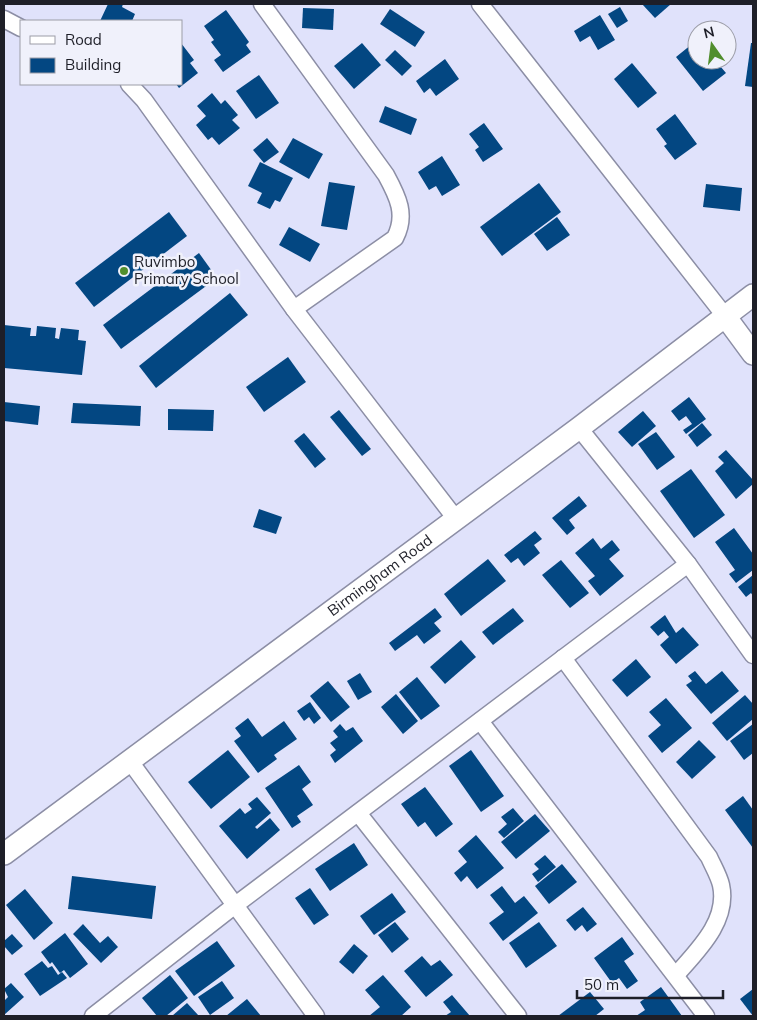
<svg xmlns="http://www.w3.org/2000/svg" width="757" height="1020" font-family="Mulish,sans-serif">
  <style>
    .building { fill: #034782 }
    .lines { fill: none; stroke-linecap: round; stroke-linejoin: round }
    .minor-casing { stroke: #8c8ea5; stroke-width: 19 }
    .tertiary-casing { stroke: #8c8ea5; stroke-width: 24 }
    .minor { stroke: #fff; stroke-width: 16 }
    .tertiary { stroke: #fff; stroke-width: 21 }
    .poi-dot { fill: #518e2d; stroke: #f0f1fb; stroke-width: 2 }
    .labels { text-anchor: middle; stroke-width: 5; stroke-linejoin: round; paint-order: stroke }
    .poi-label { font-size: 15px; fill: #1e1f28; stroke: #f0f1fb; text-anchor: start }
    .street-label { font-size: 15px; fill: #1e1f28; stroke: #f0f1fb }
  </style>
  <rect width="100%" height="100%" fill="#e0e2fb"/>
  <g class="building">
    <polygon points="108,4 123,4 122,7 135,14 132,21 100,21"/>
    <polygon points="642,4 671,4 655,18"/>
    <polygon points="620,7 628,21 617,28 608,14"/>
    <polygon points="303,8 334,9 333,30 302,28"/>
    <polygon points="390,9 425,32 415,47 380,24"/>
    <polygon points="226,10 249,42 246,45 251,52 223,72 214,60 221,55 211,42 214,40 204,26"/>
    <polygon points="600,15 615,40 598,50 590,36 580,42 574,31"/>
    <polygon points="697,40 697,60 715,60 726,73 703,91 676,57"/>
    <polygon points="181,43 194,60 190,63 198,73 179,88 176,84 181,84"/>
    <polygon points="362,43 381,65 354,89 334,66"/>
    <polygon points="751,43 753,43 753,87 745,86"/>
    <polygon points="395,50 412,66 402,76 385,60"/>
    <polygon points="445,59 459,79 436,96 430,88 424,93 416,81"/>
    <polygon points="632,63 657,93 638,108 614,79"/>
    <polygon points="259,75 279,103 256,119 236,91"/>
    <polygon points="212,93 221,104 225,100 238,115 232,120 240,128 219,145 212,137 208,140 196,125 206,116 197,106"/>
    <polygon points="385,106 417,119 411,135 379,122"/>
    <polygon points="675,114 697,144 675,160 664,146 667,144 656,129"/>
    <polygon points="484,123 503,149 483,162 475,150 479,147 469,134"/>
    <polygon points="267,138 279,152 264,163 253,150"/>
    <polygon points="293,138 323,154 309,179 279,162"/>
    <polygon points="442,156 460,185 442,196 436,186 429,190 418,172"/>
    <polygon points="260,162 293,178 280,202 275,200 270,209 257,203 262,193 248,186"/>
    <polygon points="329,182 355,186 347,230 321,226"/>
    <polygon points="539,183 561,212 502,256 480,227"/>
    <polygon points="706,184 742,188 740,211 703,207"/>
    <polygon points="169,212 187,236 94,307 75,283"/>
    <polygon points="557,217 570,235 547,251 534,234"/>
    <polygon points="289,227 320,244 310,262 279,245"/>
    <polygon points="199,253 217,278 121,349 103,325"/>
    <polygon points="230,293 248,315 156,388 139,366"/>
    <polygon points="4,325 31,328 30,336 36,336 37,326 56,328 55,338 59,339 61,328 79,330 78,340 86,341 82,375 4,368"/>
    <polygon points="288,357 306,382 264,412 246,387"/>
    <polygon points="689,397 706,419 686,434 683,430 692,424 686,416 679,421 671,411"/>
    <polygon points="4,402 40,406 38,425 4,421"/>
    <polygon points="73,403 141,406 140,426 71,423"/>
    <polygon points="168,409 214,410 213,431 168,430"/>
    <polygon points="339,410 371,449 362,456 330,417"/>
    <polygon points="643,411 656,426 632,447 618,432"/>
    <polygon points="702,423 712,435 697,447 688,435"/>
    <polygon points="656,432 675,457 657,470 638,444"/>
    <polygon points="304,433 326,459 315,468 294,441"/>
    <polygon points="726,450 753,480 753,484 736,499 715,471 724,463 718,457"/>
    <polygon points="691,469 725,515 694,538 660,491"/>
    <polygon points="579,496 587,506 569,520 575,528 567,535 552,518"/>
    <polygon points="259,509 282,517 276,534 253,527"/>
    <polygon points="734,528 753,554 753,570 736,583 729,574 735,570 715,542"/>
    <polygon points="535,531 542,539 534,545 540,553 524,566 518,558 511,563 504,555"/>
    <polygon points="593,538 601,549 612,540 620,550 609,559 624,576 600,596 588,581 595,576 575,553"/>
    <polygon points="488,559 506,581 461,616 444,594"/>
    <polygon points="561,560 589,593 570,608 542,575"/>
    <polygon points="753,575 753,596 751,593 746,597 738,587"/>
    <polygon points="435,608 442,617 434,623 441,631 424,644 417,635 395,651 389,643"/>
    <polygon points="513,608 524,621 493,645 482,632"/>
    <polygon points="665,615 676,633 683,627 699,645 676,664 660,645 669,637 664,631 658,636 650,627"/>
    <polygon points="461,640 476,657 445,684 430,667"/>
    <polygon points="636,659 651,677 627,697 612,680"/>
    <polygon points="695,671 706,684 722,671 739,691 711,714 686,685 692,681 688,676"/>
    <polygon points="360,673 372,692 358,700 347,681"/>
    <polygon points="417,677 440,706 421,720 399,692"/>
    <polygon points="328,681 350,707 331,722 310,696"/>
    <polygon points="396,694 418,721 403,734 381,707"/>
    <polygon points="745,695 753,704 753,719 727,741 712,723"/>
    <polygon points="666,698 692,728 662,753 648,736 661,725 649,712"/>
    <polygon points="310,702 321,718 314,724 309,717 304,721 297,711"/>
    <polygon points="248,718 262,737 284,721 297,739 274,755 277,759 258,773 234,741 241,736 235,728"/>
    <polygon points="340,724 346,731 353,727 363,741 335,763 330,755 336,750 330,743 338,737 333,731"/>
    <polygon points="753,724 753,753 744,760 730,741"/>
    <polygon points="699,740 716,757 692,779 676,762"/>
    <polygon points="228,750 250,777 211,809 188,782"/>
    <polygon points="471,750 504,796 481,812 449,766"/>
    <polygon points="299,765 311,782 302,789 313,805 297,816 301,822 292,828 265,788"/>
    <polygon points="425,787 453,824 436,837 425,822 418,827 401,804"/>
    <polygon points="743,796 753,810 753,848 725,810"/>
    <polygon points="257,797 271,813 255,827 257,829 270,818 280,830 247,859 219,826 240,808 245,814 252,809 248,804"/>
    <polygon points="513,808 524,821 504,838 498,832 507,824 501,817"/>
    <polygon points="535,814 550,831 516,859 501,842"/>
    <polygon points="476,835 504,868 477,889 467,876 461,882 454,873 467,862 458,851"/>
    <polygon points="354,843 368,865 330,891 315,869"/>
    <polygon points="545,855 556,867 538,882 532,874 539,869 534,864"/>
    <polygon points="562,864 577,882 549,904 535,886"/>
    <polygon points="72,876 156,886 152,919 68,909"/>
    <polygon points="502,886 515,903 524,896 538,913 503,941 489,923 504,912 490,895"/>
    <polygon points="310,888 329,915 314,925 295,898"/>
    <polygon points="25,889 53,923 34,940 6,905"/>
    <polygon points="392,893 406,912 374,935 360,916"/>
    <polygon points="583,907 597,924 587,932 582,925 575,931 566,920"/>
    <polygon points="395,922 409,939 392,953 378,935"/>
    <polygon points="539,922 557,946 526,968 509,943"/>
    <polygon points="83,924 100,943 108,936 118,947 101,963 73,934"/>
    <polygon points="65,933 88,964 70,978 64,970 60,973 52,962 50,964 41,952"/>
    <polygon points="12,934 23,946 12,955 4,946 4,941"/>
    <polygon points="622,937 634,954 624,961 638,981 627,989 619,978 612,983 594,958"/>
    <polygon points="217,941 235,966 194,996 175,971"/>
    <polygon points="354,944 368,956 353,974 339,962"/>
    <polygon points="422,956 431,966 440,960 453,975 426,997 404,971"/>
    <polygon points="42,961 48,968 52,966 58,975 62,972 67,978 40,996 24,974"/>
    <polygon points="170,975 188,998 166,1016 157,1016 142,998"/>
    <polygon points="383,975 411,1007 401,1016 369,1016 380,1007 365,990"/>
    <polygon points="222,981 234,998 210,1015 198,997"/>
    <polygon points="11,983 24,997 4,1015 4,1001 8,997 4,989"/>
    <polygon points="661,987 682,1016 636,1016 645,1010 640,1002"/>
    <polygon points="753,989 753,1016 740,999"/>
    <polygon points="590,992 604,1009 595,1016 558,1016"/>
    <polygon points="452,995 470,1016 445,1016 451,1012 443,1002"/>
    <polygon points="247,999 261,1016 226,1016"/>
    <polygon points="187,1003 199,1016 172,1016"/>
  </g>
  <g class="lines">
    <g class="minor-casing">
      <g id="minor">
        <path d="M262 4 386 175C398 197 407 215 395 238L294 309"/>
        <polyline points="480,4 725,316"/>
        <polyline points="4,19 21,28"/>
        <polyline points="129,84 144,100 294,309 456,519"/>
        <polyline points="579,428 688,564 753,655"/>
        <path d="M563 658 709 857C713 866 719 876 721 885 729 921 697 951 676 975"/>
        <polyline points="480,721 706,1016"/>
        <polyline points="129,760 316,1016"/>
        <polyline points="358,813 518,1016"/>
        <polyline points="93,1016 234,906 688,564"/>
      </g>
    </g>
    <g class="tertiary-casing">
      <g id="tertiary">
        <polyline points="725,316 753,354"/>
        <path id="s1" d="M4 854 579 428 753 295"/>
      </g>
    </g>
    <use href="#minor" class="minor"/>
    <use href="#tertiary" class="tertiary"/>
  </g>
  <circle class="poi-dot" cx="124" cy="271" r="5"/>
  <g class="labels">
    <g class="poi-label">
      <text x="134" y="267">Ruvimbo<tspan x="134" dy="17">Primary School</tspan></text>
    </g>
    <g class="street-label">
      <text dy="5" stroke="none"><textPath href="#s1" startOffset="468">Birmingham Road</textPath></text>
    </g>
  </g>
  <rect width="757" height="1020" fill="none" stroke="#1e1f28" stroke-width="10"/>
  <rect x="20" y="20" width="162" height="65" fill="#f0f1fb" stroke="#9c9da7"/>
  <rect x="30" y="36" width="25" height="8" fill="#ffffff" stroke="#9c9da7"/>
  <text x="65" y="45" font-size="15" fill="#1e1f28">Road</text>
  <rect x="30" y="58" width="25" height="15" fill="#034782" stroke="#9c9da7"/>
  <text x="65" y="70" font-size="15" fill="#1e1f28">Building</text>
  <g transform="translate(712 45) rotate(346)"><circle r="24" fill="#f0f1fb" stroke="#9c9da7"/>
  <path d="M0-4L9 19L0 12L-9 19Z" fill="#518e2d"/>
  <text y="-8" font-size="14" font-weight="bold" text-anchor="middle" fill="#1e1f28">N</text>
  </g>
  <path d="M577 990v8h146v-8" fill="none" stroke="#1e1f28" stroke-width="2.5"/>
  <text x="584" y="990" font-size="15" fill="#1e1f28" stroke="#f0f1fb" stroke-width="4" paint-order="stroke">50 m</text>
</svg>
